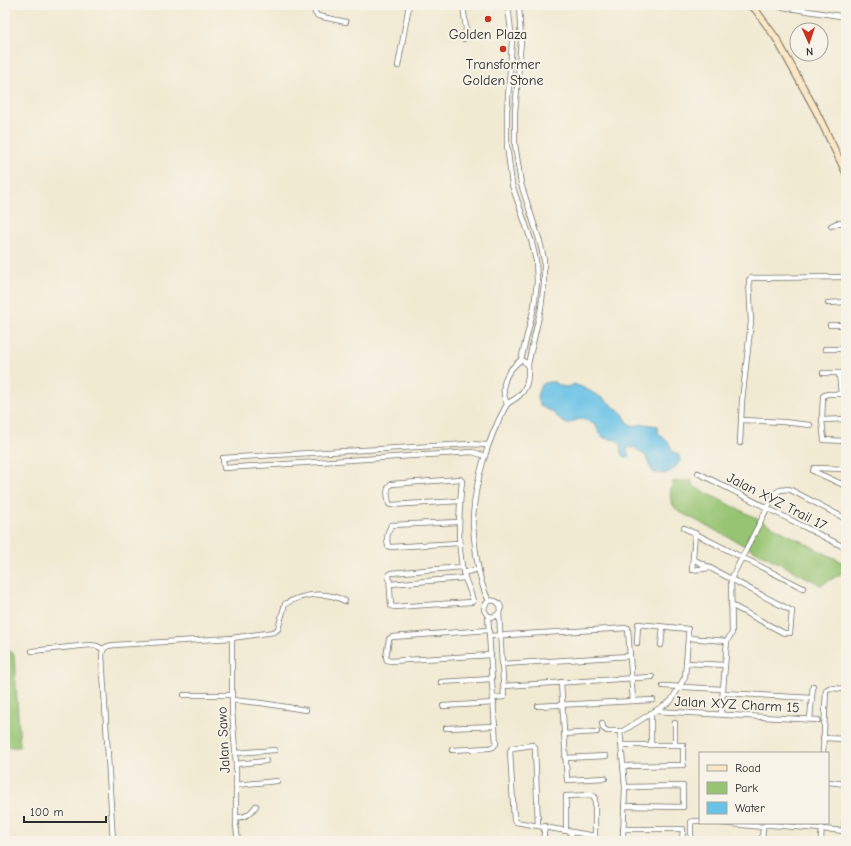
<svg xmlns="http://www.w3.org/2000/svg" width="851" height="846" font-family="'Comic Neue',sans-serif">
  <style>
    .green { fill: #96c472; stroke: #60784e }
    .water { fill: #6ac3e7; stroke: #4a7789 }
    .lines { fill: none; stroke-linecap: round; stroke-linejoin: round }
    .street-casing { stroke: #706e66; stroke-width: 6 }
    .secondary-casing { stroke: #706e66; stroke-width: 8 }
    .street { stroke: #fff; stroke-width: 4.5 }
    .secondary { stroke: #fbe7c3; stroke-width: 6 }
    .poi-dot { fill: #c8321e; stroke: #f7f3e8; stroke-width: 1.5 }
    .labels { text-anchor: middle; stroke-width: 4; stroke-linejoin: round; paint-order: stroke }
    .poi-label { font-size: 14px; fill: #2b2b2b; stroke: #f7f3e8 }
    .street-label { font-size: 14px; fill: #2b2b2b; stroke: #f7f3e8 }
  </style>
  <rect width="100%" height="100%" fill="#f7f3e8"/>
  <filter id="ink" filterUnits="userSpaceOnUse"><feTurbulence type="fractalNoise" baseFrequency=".025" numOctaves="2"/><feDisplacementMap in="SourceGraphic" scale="8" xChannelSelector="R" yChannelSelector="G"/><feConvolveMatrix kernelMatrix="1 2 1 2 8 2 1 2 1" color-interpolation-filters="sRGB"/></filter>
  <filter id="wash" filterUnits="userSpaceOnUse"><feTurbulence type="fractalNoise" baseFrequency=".012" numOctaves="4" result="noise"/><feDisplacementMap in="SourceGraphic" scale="16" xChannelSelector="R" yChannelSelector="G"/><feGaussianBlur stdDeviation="0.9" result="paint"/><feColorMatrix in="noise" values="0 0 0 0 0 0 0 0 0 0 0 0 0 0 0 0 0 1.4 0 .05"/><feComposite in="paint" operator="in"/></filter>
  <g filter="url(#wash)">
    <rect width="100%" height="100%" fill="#f1ead3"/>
    <g class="green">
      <path d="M691 480 693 486 846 564V571L821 585 678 511C668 501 670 495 672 482Z"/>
      <polygon points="5,648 14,654 20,747 5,747"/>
    </g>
    <path class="water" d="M554 382C560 386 568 390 574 384L586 389 604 399 623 414 628 423 633 426 644 424 658 426V433L669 443 672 451 678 454 680 460C673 472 668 475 654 473L649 465 646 456 635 448 630 447 627 450 629 457 625 458C620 454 621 451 621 445L616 440 604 438 599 433 596 425 586 420 579 419 567 424C559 420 558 416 552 412 548 409 541 408 539 403 536 398 538 389 542 385 545 382 550 382 554 382Z"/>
  </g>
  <g filter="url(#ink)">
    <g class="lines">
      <g class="street-casing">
        <g id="street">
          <polyline points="314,5 315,13 318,16 346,22"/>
          <polyline points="463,5 466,29 464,39"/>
          <polyline points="508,5 512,41 507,112 507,145 512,185 532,243 536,261 537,282 534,307 521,360"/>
          <polyline points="519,5 521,41 515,112 515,144 521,184 540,242 544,260 544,284 541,308 528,364"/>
          <polyline points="770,5 846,17"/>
          <polyline points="398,66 409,5"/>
          <polyline points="831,226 837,223 846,223"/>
          <polyline points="828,303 846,302"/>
          <polyline points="830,325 846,325"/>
          <polyline points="825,349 846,349"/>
          <polyline points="823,373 846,373"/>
          <polyline points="839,373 841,394"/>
          <polyline points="846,394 827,394 823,396 822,420 846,419"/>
          <polyline points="741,420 783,422 810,425"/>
          <polyline points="822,420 824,440 846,441"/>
          <polyline points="740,443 742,401 751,322 749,280 751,278 846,277"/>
          <polyline points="485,456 473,452 224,468 223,458 469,444 488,445"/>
          <polyline points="846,469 814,468 813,471 846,486"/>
          <polyline points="698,473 846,548"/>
          <path d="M460 501 391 505 389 504C388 497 385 489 391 484L460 479 462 481C459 511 457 542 463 571 465 581 471 591 473 601L472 602 394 607 391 606 389 574 391 573 462 567"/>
          <path d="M459 522 391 525C388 531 386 539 388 546L390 547 459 543"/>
          <polyline points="684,528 803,588"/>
          <polyline points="695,533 692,570 710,568"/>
          <polyline points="693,559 792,611 790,633 784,633 731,605"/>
          <polyline points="463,573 478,569"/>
          <polyline points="390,584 465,578"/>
          <path d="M489 601C482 588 479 574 477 560 475 547 473 533 473 520 474 484 488 438 506 406 508 402 512 401 515 399 528 390 529 378 528 364L521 360C506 371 499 386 507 404"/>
          <path d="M488 616 494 617 499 613 501 607C496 597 485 599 484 610L488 616 493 698 504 697 499 613"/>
          <polyline points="489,630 392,637 389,639 386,657 387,660 390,661 491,655"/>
          <polyline points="489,636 628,628 633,701"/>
          <polyline points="232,638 232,710 236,764 236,826 238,841"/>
          <polyline points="637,643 638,624 688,629 688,638"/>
          <polyline points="661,645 663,627"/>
          <polyline points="32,651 90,645 97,646 103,649"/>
          <polyline points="686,663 725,665"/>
          <polyline points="503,664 630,656"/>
          <polyline points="441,682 492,679"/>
          <polyline points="561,682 567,780 605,778"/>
          <polyline points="504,686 652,677"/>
          <polyline points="663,686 723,689"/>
          <polyline points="723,693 812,698"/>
          <polyline points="184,695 232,695"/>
          <polyline points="232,700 261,703 306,710"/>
          <polyline points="443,706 494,703"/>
          <polyline points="538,706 653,700"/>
          <polyline points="655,711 818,720"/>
          <polyline points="721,714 727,641"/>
          <polyline points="810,719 813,686"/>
          <polyline points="602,723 603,728 607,731 620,731"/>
          <polyline points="675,723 675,745"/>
          <polyline points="446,728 495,726"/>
          <polyline points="564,734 597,732"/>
          <polyline points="823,738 846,739"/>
          <polyline points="845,739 846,716"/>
          <polyline points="621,745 683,745 683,765 623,766"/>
          <polyline points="651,745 651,713"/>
          <polyline points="452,750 489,748 493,747 496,744 493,698"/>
          <polyline points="236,753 275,750"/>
          <polyline points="823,753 826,690 829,688 846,689"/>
          <polyline points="565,758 606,756"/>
          <polyline points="236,764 266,761"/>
          <polyline points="828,782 846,784"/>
          <polyline points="236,785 277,781"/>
          <polyline points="624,806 683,807 683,786 625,787"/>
          <path d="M236 817C246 818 250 814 256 806"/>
          <polyline points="722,823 763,827 765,825 771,825 846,831"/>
          <polyline points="538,826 535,747 533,745 512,748 510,751 514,820 516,822 595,836"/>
          <polyline points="623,829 683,829 682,841"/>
          <polyline points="566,831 566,796 591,795 594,796 595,800 595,841"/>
          <polyline points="844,831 846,805"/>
          <path d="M113 841 102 655C103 647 106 646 114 645L232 638 274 632 278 629 285 604C304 593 326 591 345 601"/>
          <polyline points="543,841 545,826"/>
          <polyline points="570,841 571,832"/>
          <polyline points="622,841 623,838 625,787 620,731 623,731 671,701 685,677 688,638 727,641 732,633 731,579 775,493 780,490 789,489 846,519"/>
          <polyline points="691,841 691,822 694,821 700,821"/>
          <polyline points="762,841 763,827"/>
          <polyline points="821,841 822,823"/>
        </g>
      </g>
      <g class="secondary-casing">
        <polyline id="secondary" points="748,5 755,9 776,38 815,109 846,173"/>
      </g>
      <use href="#street" class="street"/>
      <use href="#secondary" class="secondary"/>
    </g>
  </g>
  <g class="poi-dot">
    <circle cx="488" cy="19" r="4"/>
    <circle cx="503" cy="49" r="4"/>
  </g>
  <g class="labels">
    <g class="poi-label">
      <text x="488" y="39">Golden Plaza</text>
      <text x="503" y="69">Transformer<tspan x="503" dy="16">Golden Stone</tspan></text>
    </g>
    <g class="street-label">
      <text transform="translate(777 501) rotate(27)" y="5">Jalan XYZ Trail 17</text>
      <text transform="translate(737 704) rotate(3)" y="5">Jalan XYZ Charm 15</text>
      <text transform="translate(223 740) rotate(-93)" y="5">Jalan Sawo</text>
    </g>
  </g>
  <rect width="851" height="846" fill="none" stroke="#f7f3e8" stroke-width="20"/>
  <rect x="699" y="752" width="130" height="72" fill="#f7f3e8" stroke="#a5a39c"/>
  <rect x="707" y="765" width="20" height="6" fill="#fbe7c3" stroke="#a5a39c"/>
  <text x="735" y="772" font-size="12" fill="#2b2b2b">Road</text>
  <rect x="707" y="782" width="20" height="12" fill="#96c472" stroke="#a5a39c"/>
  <text x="735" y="792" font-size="12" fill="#2b2b2b">Park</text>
  <rect x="707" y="802" width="20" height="12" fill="#6ac3e7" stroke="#a5a39c"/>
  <text x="735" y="812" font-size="12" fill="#2b2b2b">Water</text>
  <g transform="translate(809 42) rotate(177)"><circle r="19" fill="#f7f3e8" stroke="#a5a39c"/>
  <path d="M0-3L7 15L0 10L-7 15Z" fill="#c8321e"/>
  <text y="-6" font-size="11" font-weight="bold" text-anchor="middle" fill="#2b2b2b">N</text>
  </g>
  <path d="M24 816v6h82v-6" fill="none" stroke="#2b2b2b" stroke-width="2"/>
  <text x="30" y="816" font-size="12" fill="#2b2b2b" stroke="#f7f3e8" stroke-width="3" paint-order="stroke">100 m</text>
</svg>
